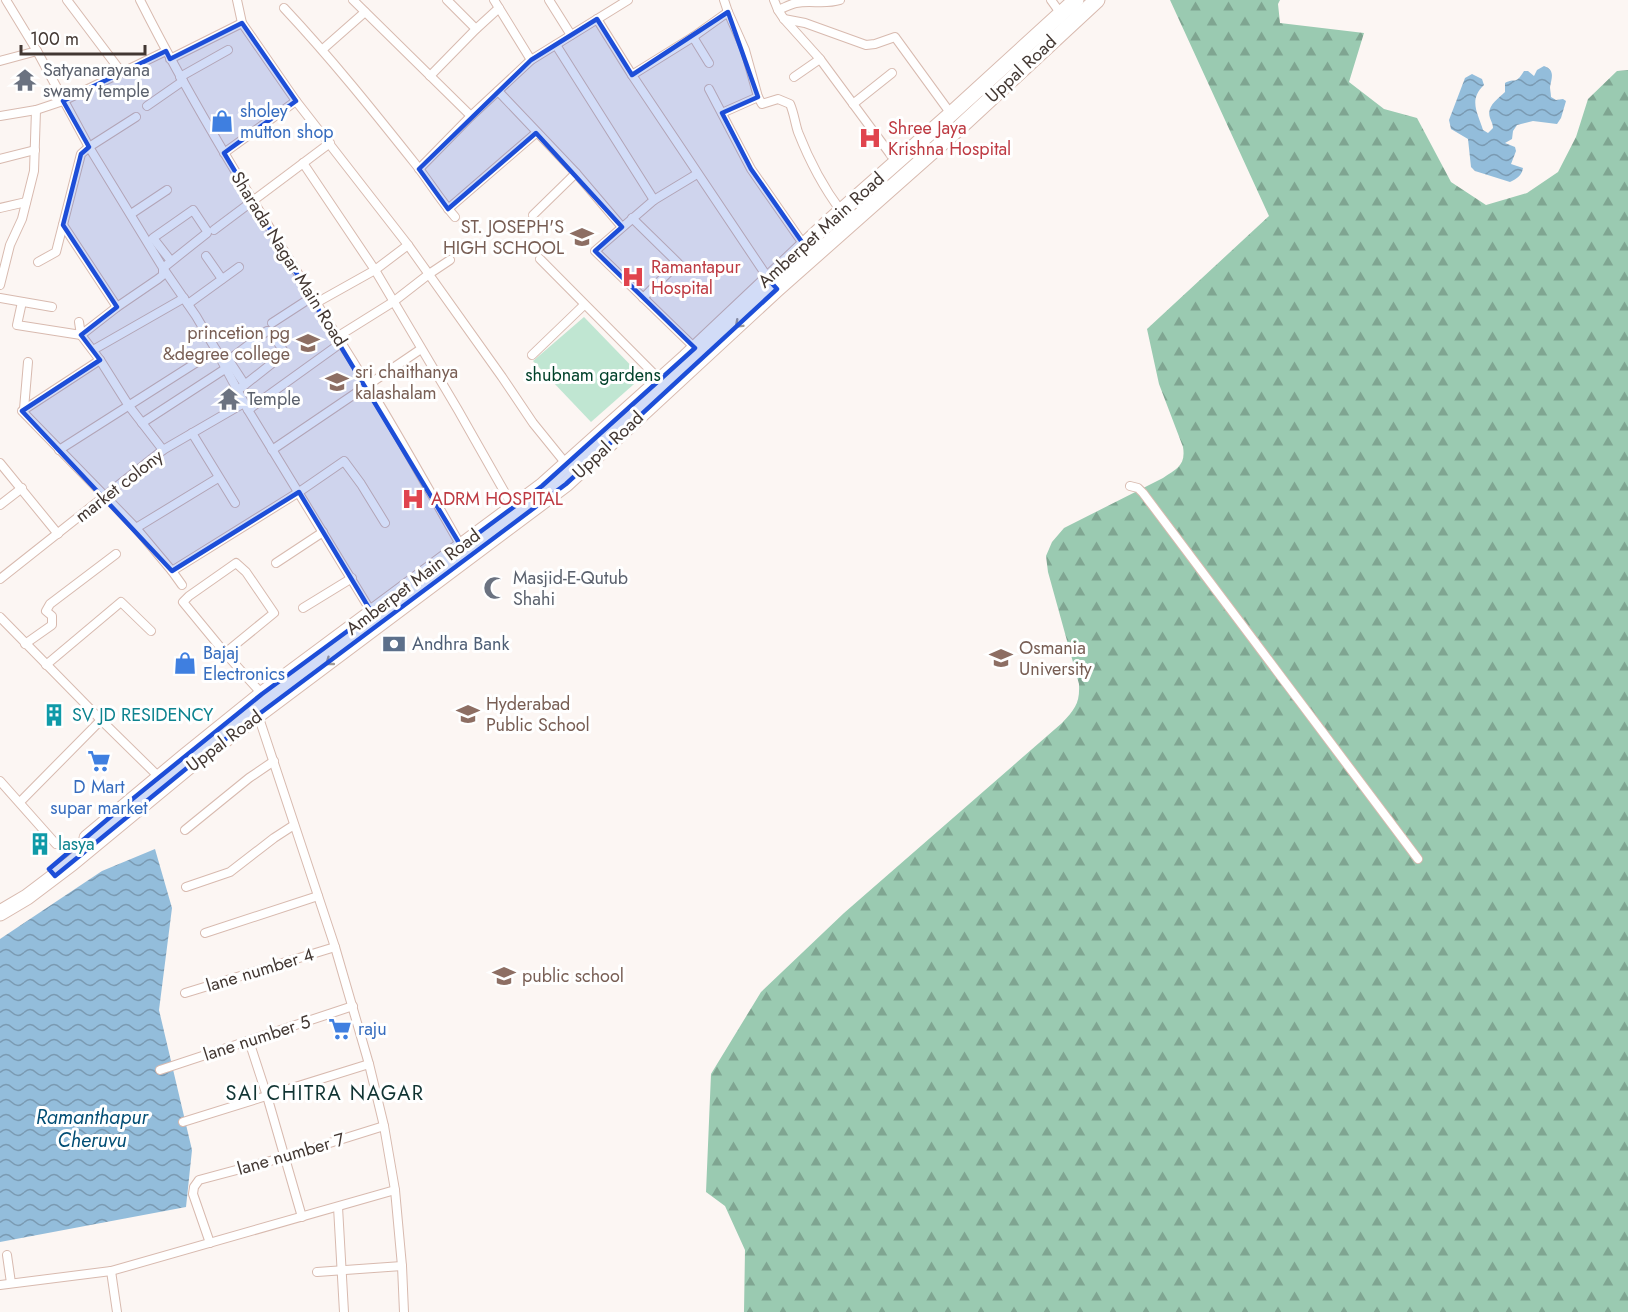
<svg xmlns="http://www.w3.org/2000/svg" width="1628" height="1312" font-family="Jost,sans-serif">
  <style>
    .forest { fill: url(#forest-firs) }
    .garden { fill: #c0e6d2 }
    .water { fill: url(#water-waves) }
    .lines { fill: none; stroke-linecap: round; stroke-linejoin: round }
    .street-casing { stroke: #d8baaf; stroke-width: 10 }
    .highway-casing { stroke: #d8baaf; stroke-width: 17 }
    .street { stroke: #fff; stroke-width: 8 }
    .highway { stroke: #fff; stroke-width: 15 }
    .oneway { stroke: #a09b98 }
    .marked { fill: #1d4ed8; fill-opacity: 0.2; stroke: #1d4ed8; stroke-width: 4.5; stroke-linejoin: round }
    .labels { text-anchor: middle; stroke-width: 6; stroke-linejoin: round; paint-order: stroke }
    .street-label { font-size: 18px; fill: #423732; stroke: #fff }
    .worship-label { font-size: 18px; fill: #5b616d; stroke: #fff; text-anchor: start }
    .shop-label { font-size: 18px; fill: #366cbe; stroke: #fff; text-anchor: start }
    .health-label { font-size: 18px; fill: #be3a42; stroke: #fff; text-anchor: start }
    .education-label { font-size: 18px; fill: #785e54; stroke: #fff; text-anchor: start }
    .park-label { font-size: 18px; fill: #00412a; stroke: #fff }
    .service-label { font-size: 18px; fill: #4e5e75; stroke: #fff; text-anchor: start }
    .culture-label { font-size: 18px; fill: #0d838f; stroke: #fff; text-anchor: start }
    .neighbourhood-label { font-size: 20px; letter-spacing: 1.5px; fill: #113433; stroke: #fff }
    .water-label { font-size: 20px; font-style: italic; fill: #024e75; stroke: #fff }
  </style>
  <defs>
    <pattern id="forest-firs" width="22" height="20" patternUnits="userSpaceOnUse" patternTransform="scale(1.5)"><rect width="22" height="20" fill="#9acab1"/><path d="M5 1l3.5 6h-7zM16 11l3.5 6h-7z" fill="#7fa591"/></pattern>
    <pattern id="water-waves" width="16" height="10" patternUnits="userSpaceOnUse" patternTransform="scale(1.5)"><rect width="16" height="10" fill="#93bddb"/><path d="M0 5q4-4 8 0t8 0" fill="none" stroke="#7a9ab2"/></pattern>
  </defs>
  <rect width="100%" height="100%" fill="#fcf6f3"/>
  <path class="forest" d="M1170 0H1280L1278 4 1280 23 1364 33 1349 82 1384 109 1417 118 1451 182 1486 205 1527 193 1558 172 1576 137 1588 99 1617 71 1628 70V1312H744L745 1250 725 1206 706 1192 711 1074 761 992 844 913 1062 723C1075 709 1080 703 1079 684L1048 572 1046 556 1052 542 1064 528 1163 478C1177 469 1186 465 1183 447L1159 384 1147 329 1269 216Z"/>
  <polygon class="garden" points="584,317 642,377 591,422 533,361"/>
  <g class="water">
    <path d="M1544 66C1555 70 1552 77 1550 87 1550 89 1551 94 1551 97L1556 100 1563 99 1566 101 1561 118 1557 124 1533 121 1517 125 1513 131 1512 139 1505 143 1515 147 1516 151 1511 164 1523 168C1522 175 1517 179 1510 182L1475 171 1471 167 1468 139 1451 129 1449 120 1465 78 1472 74 1482 79 1484 85C1468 100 1478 113 1483 130L1488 133 1493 128C1493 124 1491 121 1490 118 1486 106 1498 99 1505 92V83C1515 77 1515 86 1524 71H1528L1534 76 1537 70Z"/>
    <polygon points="155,849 172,908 159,1010 192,1150 186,1207 0,1242 0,939 102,871"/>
  </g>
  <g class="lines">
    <g class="street-casing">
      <g id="street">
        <polyline points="6,0 37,51 89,147 163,268 196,316 216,350 248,410 372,613"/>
        <polyline points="67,0 122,73"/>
        <path d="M140 0C207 133 289 258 367 384 400 437 430 492 461 546"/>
        <polyline points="237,0 242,23 296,101 408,245 502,377 533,423 567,465"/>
        <polyline points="353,0 471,116"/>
        <polyline points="447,0 476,29"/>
        <polyline points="494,0 531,60"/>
        <polyline points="549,0 571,35"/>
        <polyline points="774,0 778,10 784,19 820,59 896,162"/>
        <polyline points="1051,0 1061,14"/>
        <path d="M284 8C331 58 374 112 417 166 430 183 441 201 455 217"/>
        <path d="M778 10C784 8 790 4 796 3 812 0 824 5 840 0"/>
        <polyline points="728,12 693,37 632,75 770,281"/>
        <polyline points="597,19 632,75"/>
        <polyline points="784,19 805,23 866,45 875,44 895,37 951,114"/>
        <polyline points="693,37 709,63"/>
        <polyline points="556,45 654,200"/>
        <polyline points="323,49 365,12"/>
        <polyline points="170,59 242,23"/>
        <polyline points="0,61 37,51"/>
        <polyline points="430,76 476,29 499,8"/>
        <polyline points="180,77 228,50"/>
        <polyline points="794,77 820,59"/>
        <polyline points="709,89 751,169 804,245"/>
        <polyline points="498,91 576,173 622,227"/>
        <path d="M758 97 762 104 778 99 790 104C794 113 795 123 798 132 809 160 823 187 841 211"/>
        <polyline points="853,104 892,73"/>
        <polyline points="147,106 183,81"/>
        <polyline points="722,113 758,97 745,50 728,12 724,0"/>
        <polyline points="0,116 36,110"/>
        <polyline points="224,153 296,101"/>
        <polyline points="0,159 35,150"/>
        <polyline points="303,163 375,270 458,410 513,507"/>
        <polyline points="419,169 471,116 531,60 628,0"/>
        <polyline points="0,208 26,202"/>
        <polyline points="448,209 536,133"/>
        <polyline points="131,214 167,190"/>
        <polyline points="533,215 576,173"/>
        <polyline points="632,218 678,263 643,298"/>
        <polyline points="63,225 117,307"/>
        <polyline points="214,230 330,143"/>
        <polyline points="206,256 222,279"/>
        <polyline points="540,259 660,380"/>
        <polyline points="38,262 56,252 81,154 89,147 136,117"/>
        <polyline points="0,285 10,245 22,219 34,171 36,110 63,101 166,51"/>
        <polyline points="0,298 52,307"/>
        <polyline points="22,302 17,325 81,335 79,322"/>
        <polyline points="316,303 375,270 408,245"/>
        <polyline points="188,304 239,267"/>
        <polyline points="272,323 312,297"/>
        <polyline points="337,337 393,302 429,274 450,260"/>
        <polyline points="695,348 595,251 654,200 697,174"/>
        <polyline points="93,350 184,298"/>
        <polyline points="532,355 584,305"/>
        <polyline points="100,360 22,411 136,528 172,571 299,492 344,461 361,484 385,523"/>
        <polyline points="237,391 285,353 270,331 267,331 230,359 230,362 245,385"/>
        <polyline points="24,409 28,362"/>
        <polyline points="248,410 341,343"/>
        <polyline points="142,423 225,369"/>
        <polyline points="192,433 235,503"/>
        <polyline points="59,450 216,350"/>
        <polyline points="163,450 129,406 100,360 81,335 117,307 158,279 163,275 163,268 207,233 207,231 193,210 153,238 171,261"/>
        <polyline points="272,450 421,349"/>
        <polyline points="0,463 58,534"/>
        <polyline points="1130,486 1138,488 1143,493 1418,859"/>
        <polyline points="0,505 22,488"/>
        <polyline points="136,528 218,478"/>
        <polyline points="276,563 323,532"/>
        <polyline points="172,571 182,585"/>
        <polyline points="0,579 163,450 244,403"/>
        <polyline points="303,608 352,578"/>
        <polyline points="0,617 101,720 159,777"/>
        <polyline points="25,644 52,625 52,616 46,611 50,604 116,554"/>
        <polyline points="225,653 274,613 246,572 236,563 189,596 183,602 225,653 262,694"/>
        <polyline points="46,665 121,602 151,631"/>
        <polyline points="257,712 335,947 369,1064 384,1126 395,1190 402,1266 404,1312"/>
        <polyline points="0,781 56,844"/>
        <polyline points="20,802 101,720"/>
        <polyline points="185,830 249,778 274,761"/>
        <polyline points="186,887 230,872 274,838 294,825"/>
        <polyline points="205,933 318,896"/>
        <polyline points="185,993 335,947"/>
        <polyline points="249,1041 267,1096 302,1217"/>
        <polyline points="160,1070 353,1006"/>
        <polyline points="183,1122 369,1064"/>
        <polyline points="338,1207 344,1312"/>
        <polyline points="210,1243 193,1194 194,1187 199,1180 285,1157 384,1126"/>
        <polyline points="7,1255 11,1283"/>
        <polyline points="111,1271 117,1312"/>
        <polyline points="317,1272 402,1266"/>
        <polyline points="0,1285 111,1271 395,1190"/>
      </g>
    </g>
    <g class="highway-casing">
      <g id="highway">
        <polyline points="87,838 184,757 262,694 542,486 686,357 831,220 951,114 1076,0"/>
        <polyline points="0,913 27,897 72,863 187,768 566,484 777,289 960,127 1097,0"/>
      </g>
    </g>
    <use href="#street" class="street"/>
    <use href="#highway" class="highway"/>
  </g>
  <defs><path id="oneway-shaft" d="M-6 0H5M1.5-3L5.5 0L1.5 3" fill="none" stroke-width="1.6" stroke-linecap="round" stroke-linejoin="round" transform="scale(1.5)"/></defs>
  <g class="oneway">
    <use href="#oneway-shaft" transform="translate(742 321) rotate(137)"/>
    <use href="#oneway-shaft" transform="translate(333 659) rotate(143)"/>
  </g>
  <path class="marked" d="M728 12 758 97 722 113 751 169 804 245 768 279 777 289 566 484 187 768 55 876 49 869 109 818 262 694 372 613 299 492 172 571 22 411 100 360 81 335 117 307 63 225 81 154 89 147 63 101 166 51 170 59 242 23 296 101 224 153 461 546 542 486 695 348 595 251 622 227 536 133 448 209 419 169 531 60 597 19 632 75Z"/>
  <defs>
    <g id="temple-bare" transform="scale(1.8)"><path d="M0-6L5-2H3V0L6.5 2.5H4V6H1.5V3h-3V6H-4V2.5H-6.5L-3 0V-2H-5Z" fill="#6b7280" stroke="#fff" stroke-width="2.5" paint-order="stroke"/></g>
    <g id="shop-bare" transform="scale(1.8)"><path d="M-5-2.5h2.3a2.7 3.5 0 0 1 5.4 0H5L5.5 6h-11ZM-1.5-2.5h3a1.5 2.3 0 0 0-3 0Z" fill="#3f7fe0" stroke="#fff" stroke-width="2.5" paint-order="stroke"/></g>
    <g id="hospital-bare" transform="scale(1.8)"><path d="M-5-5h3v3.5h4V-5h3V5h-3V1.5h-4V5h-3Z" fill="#e0444e" stroke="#fff" stroke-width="2.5" paint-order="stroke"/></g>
    <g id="school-bare" transform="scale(1.8)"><path d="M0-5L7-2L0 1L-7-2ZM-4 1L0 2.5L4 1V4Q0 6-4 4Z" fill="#8d6e63" stroke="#fff" stroke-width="2.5" paint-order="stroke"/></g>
    <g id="university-bare" transform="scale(1.8)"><path d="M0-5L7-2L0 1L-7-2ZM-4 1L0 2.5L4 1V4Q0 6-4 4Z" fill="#8d6e63" stroke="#fff" stroke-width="2.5" paint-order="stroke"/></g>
    <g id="mosque-bare" transform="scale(1.8)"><path d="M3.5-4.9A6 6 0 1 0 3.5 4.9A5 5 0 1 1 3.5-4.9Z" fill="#6b7280" stroke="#fff" stroke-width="2.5" paint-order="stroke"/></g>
    <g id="bank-bare" transform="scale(1.8)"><path d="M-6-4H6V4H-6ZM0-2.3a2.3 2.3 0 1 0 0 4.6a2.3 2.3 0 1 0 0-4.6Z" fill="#5c6f8a" stroke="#fff" stroke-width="2.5" paint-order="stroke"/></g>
    <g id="building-bare" transform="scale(1.8)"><path d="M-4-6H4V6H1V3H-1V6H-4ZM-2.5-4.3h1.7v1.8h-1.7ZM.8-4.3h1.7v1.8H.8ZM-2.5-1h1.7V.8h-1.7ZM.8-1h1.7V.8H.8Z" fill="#0f9aa8" stroke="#fff" stroke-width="2.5" paint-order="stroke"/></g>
    <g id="supermarket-bare" transform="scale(1.8)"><path d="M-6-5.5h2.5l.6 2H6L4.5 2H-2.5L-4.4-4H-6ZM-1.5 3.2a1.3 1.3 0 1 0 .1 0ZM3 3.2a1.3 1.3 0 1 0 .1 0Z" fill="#3f7fe0" stroke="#fff" stroke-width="2.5" paint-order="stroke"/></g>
  </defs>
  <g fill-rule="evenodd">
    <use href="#temple-bare" x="25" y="80"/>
    <use href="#shop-bare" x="222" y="121"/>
    <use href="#hospital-bare" x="870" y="138"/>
    <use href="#school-bare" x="582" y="237"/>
    <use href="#hospital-bare" x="633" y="277"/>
    <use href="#university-bare" x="308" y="343"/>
    <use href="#university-bare" x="337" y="382"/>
    <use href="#temple-bare" x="229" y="399"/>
    <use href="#hospital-bare" x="413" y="499"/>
    <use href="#mosque-bare" x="495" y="588"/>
    <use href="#bank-bare" x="394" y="644"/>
    <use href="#university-bare" x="1001" y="658"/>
    <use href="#shop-bare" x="185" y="663"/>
    <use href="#school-bare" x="468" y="714"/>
    <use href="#building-bare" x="54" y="715"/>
    <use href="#supermarket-bare" x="99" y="761"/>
    <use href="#building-bare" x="40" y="844"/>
    <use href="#school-bare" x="504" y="976"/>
    <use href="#supermarket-bare" x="340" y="1029"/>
  </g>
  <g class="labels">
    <g class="street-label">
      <text transform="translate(1021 69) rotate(-43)" y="6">Uppal Road</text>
      <text transform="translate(821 230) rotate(-42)" y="6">Amberpet Main Road</text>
      <text transform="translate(289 259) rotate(58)" y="6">Sharada Nagar Main Road</text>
      <text transform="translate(608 445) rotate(-43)" y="6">Uppal Road</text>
      <text transform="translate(119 486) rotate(-38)" y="6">market colony</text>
      <text transform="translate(413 582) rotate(-37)" y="6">Amberpet Main Road</text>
      <text transform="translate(224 741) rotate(-37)" y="6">Uppal Road</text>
      <text transform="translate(260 970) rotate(-17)" y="6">lane number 4</text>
      <text transform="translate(257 1038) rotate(-18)" y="6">lane number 5</text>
      <text transform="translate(291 1154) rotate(-16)" y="6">lane number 7</text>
    </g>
    <g class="worship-label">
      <text x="43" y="76">Satyanarayana<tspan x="43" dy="21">swamy temple</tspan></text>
      <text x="247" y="405">Temple</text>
      <text x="513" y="584">Masjid-E-Qutub<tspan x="513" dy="21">Shahi</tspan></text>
    </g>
    <g class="shop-label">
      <text x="240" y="117">sholey<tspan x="240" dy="21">mutton shop</tspan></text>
      <text x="203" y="659">Bajaj<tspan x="203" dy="21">Electronics</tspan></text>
      <text x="99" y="793" text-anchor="middle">D Mart<tspan x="99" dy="21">supar market</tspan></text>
      <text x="358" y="1035">raju</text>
    </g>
    <g class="health-label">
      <text x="888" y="134">Shree Jaya<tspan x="888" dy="21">Krishna Hospital</tspan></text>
      <text x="651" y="273">Ramantapur<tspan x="651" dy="21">Hospital</tspan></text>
      <text x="431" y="505">ADRM HOSPITAL</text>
    </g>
    <g class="education-label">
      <text x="564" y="233" text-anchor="end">ST. JOSEPH'S<tspan x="564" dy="21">HIGH SCHOOL</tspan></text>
      <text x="290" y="339" text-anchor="end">princetion pg<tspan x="290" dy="21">&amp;degree college</tspan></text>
      <text x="355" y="378">sri chaithanya<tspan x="355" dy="21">kalashalam</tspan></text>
      <text x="1019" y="654">Osmania<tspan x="1019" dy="21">University</tspan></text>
      <text x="486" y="710">Hyderabad<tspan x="486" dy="21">Public School</tspan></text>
      <text x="522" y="982">public school</text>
    </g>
    <g class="park-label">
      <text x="593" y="381">shubnam gardens</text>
    </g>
    <g class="service-label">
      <text x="412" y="650">Andhra Bank</text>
    </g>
    <g class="culture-label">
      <text x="72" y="721">SV JD RESIDENCY</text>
      <text x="58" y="850">lasya</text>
    </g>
    <g class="neighbourhood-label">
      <text x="325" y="1100">SAI CHITRA NAGAR</text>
    </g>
    <g class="water-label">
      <text x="92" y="1124">Ramanthapur<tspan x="92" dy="23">Cheruvu</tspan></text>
    </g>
  </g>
  <path d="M21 45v9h124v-9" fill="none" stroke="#423732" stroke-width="3"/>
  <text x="30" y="45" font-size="18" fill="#423732" stroke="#ffffff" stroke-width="4.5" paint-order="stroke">100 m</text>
</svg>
